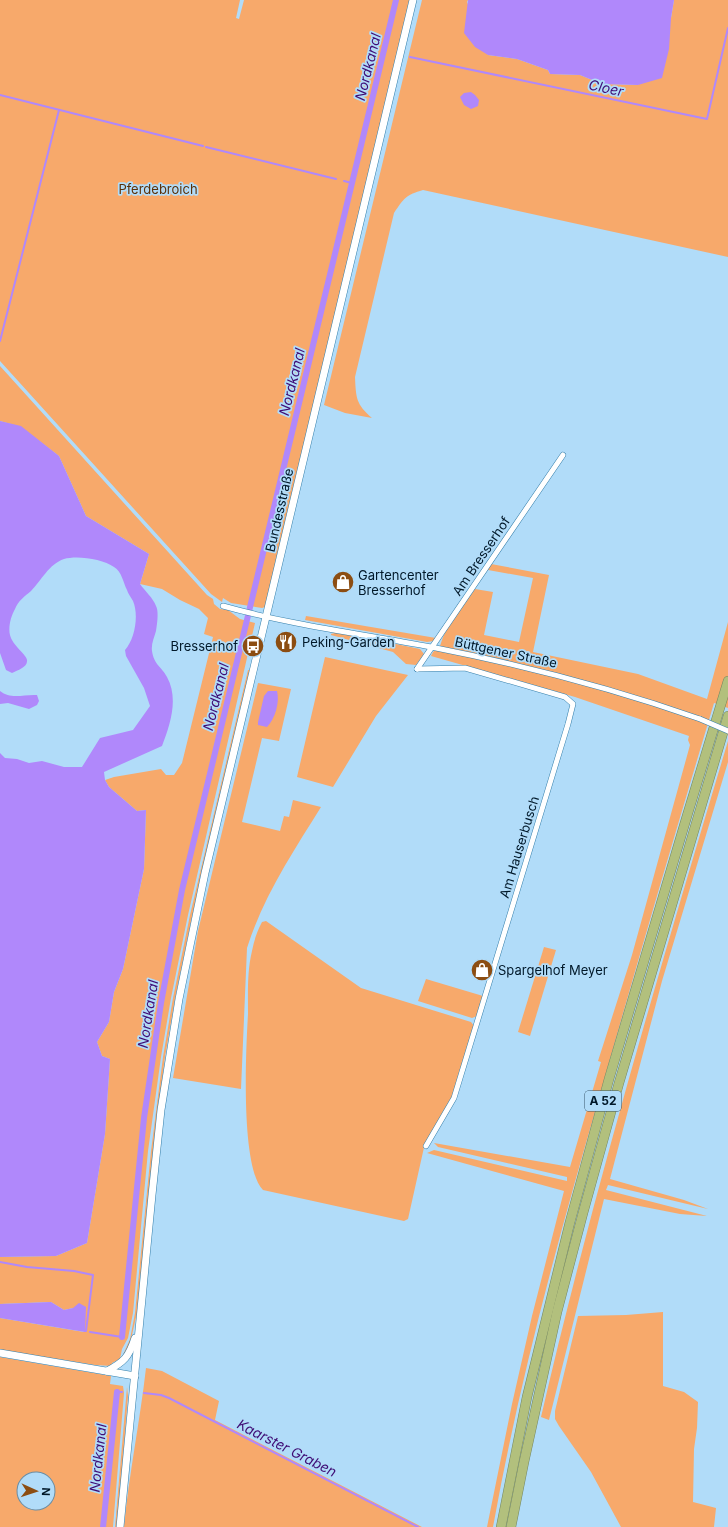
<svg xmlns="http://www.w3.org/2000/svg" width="728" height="1527" font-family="Inter,sans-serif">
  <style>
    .green { fill: #f7a96b; fill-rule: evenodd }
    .water { fill: #b088fb }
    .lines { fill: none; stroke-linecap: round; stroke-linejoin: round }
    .stream { stroke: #b088fb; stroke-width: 2 }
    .canal { stroke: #b088fb; stroke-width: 6 }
    .street-casing { stroke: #347fab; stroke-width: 6 }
    .secondary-casing { stroke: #347fab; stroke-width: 8 }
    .highway-casing { stroke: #748560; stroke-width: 10 }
    .street { stroke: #fff; stroke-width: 5 }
    .secondary { stroke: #fff; stroke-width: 7 }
    .highway { stroke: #b2c07d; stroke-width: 9 }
    .street-bridge-casing { stroke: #347fab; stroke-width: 6; stroke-linecap: butt }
    .street-bridge { stroke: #fff; stroke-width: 5 }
    .labels { text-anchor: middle; stroke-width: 3.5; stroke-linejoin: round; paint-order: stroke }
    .shield { fill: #b1dcf9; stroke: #355367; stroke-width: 1 }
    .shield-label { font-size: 12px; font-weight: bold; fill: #001829 }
    .park-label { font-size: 13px; fill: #5a3009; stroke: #b1dcf9 }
    .street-label { font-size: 13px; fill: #001829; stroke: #b1dcf9 }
    .poi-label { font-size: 13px; fill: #001829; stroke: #b1dcf9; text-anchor: start }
    .water-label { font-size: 14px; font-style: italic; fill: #3f0d75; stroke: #b1dcf9 }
  </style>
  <rect width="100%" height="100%" fill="#b1dcf9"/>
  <g class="green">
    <polygon points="0,0 240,0 236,18 239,19 244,0 410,0 265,607 262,608 231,603 223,598 222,602 211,594 0,361"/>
    <path d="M422 0H468L467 2 488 55 517 59 548 70 550 74 580 75 602 84 638 85 671 18 674 0H728V257L423 190C406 195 404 198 394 213L355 377C356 398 356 404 372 418L345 413 324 405Z"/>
    <polygon points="0,366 207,595 213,599 214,604 220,609 228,610 240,619 255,623 188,915 171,998 161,1057 148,1151 133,1313 128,1338 122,1349 120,1359 112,1363 112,1366 95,1365 0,1350 0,1318 84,1332 73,1308 64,1310 51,1302 0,1304 0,1257 56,1256 87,1243 105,1134 110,1059 102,1056 97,1042 109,1022 114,992 123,969 144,869 146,810 137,811 109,787 105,780 114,777 161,769 166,775 174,775 182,763 213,637 204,634 208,618 199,609 180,600 162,589 140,584 149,554 86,516 59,456 21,427 0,421"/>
    <path d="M491 564 549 575 533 652 638 674 707 699 728 622V708L714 703C675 834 636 966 599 1098 558 1239 519 1382 493 1527H487L512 1404 532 1316 564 1191 427 1153 434 1150 567 1181V1177L451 1150 438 1147 434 1143 570 1167 601 1062 598 1061 632 955 690 745 688 740 689 736 575 697 431 656 433 652 440 646 443 637 447 629 475 589 493 592 484 635 519 642 533 578 488 570Z"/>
    <polygon points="306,616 436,638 434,641 427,642 305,620"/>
    <polygon points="338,632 420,649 424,654 416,665 406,664 393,652 331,635 331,634"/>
    <polygon points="325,657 408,675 376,716 333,787 297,777"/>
    <polygon points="248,670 250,670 192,917 175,999 165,1057 153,1151 137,1313 129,1348 122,1357 130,1339 135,1313 151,1151 163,1057 173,998 190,915"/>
    <path d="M258 683 291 689 279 741 262 738 242 822 280 831 284 816 289 817 293 800 321 807C293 852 263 897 247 948L241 1089 173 1078 198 931Z"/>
    <path d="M728 741V762L662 981 610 1179 684 1200 708 1209 608 1185 606 1190 707 1216 680 1214 604 1199 549 1420 541 1417C594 1189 661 965 728 741Z"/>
    <path d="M266 921 361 988 471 1022 474 1026 452 1097 425 1143 408 1219 404 1221 263 1190C240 1167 246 1049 248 1014 248 994 247 971 252 951 254 941 257 931 262 922Z"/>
    <polygon points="544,947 556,950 530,1036 518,1032"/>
    <polygon points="426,979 483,996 477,1016 472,1018 418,1001"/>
    <polygon points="663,1312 663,1386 684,1392 698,1402 697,1428 694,1449 693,1502 716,1508 714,1527 621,1527 591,1472 559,1426 555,1419 555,1411 578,1316 626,1315"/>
    <path d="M0 1357 111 1376 110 1384 123 1386 124 1393 113 1527H0ZM24 1479H48V1503H24Z"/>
    <path d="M146 1368 162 1371 219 1401 215 1420 422 1527H124C129 1474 140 1421 146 1368Z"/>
    <polygon points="127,1387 128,1396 119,1510 117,1527 115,1527"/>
  </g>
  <g class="water">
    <polygon points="468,0 674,0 671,18 669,49 662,78 638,85 602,84 580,75 550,74 548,70 517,59 488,55 475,47 464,33"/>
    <polygon points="471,92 475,95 479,100 478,106 471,109 464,105 460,97 464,93"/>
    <path d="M0 421 21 426 59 456 86 516 149 554 140 584C145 591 153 598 156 606 159 611 157 625 156 631 154 638 151 644 152 651 154 665 162 667 167 677 179 699 170 725 162 746L104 772 105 780 109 787 137 811 146 810 144 869 123 969 114 992 109 1022 97 1042 102 1056 110 1059 105 1134 87 1243 56 1256 0 1257V753L5 758 17 759 29 763 42 761 64 767H82L100 738 133 730 150 706 144 688 126 656 125 650C135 639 139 615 133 601 131 597 128 594 127 590 123 582 122 572 114 567 103 559 77 555 64 559 49 564 41 581 31 591 25 596 18 601 15 609 11 616 8 627 10 635 12 645 27 655 27 660 28 667 18 670 12 673L6 670 0 653Z"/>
    <path d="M0 691C11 700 24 694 37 695L39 701 37 705 29 709 8 703 0 704Z"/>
    <path d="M268 691H277C280 702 275 719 267 727L258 725V722L264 696Z"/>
    <polygon points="51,1302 64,1310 73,1308 79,1303 86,1307 85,1332 0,1318 0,1304"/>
  </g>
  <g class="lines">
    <g class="stream">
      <polyline points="410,57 707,119 728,28"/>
      <polyline points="0,95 203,146"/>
      <polyline points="206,147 336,179"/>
      <polyline points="344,181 352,183"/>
      <polyline points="0,341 59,110"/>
      <polyline points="0,1262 27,1267 74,1271 93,1275 86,1331 85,1331"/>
      <polyline points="90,1332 122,1337"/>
      <polyline points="117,1392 122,1392"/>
      <polyline points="144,1393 161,1395 169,1398 418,1527"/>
    </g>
    <g class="canal">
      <polyline points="122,1337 144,1118 161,1003 182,890 396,0"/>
      <polyline points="103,1527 117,1392"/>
    </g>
    <g class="street-casing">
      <g id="street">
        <path d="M223 606C291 625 362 634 431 647 523 665 612 688 700 719"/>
        <polyline points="417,669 465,668 565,697 573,704 568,724 454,1098 426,1146"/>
        <polyline points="417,669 563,455"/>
      </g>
    </g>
    <g class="secondary-casing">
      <g id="secondary">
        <polyline points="0,1353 135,1376"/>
        <path d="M107 1371C124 1362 129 1357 135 1338"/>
        <polyline points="120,1527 152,1195 161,1110 179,999 205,873 413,0"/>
      </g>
    </g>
    <g class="highway-casing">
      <g id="highway">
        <polyline points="501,1527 527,1397 570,1222 609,1079 687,816 728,681"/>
        <polyline points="511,1527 524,1462 557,1312 583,1213 619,1083 728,716"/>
      </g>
    </g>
    <use href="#street" class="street"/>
    <use href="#secondary" class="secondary"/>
    <use href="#highway" class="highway"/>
    <g class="street-bridge-casing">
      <polyline id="street-bridge" points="700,719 728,731"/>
    </g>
    <use href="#street-bridge" class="street-bridge"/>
  </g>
  <defs>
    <g id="shop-disc" transform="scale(1.15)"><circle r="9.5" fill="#8c4d12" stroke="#b1dcf9"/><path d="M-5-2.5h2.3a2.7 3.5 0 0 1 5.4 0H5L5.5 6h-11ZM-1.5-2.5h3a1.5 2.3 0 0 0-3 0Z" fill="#fff"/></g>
    <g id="restaurant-disc" transform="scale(1.15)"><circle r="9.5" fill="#8c4d12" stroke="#b1dcf9"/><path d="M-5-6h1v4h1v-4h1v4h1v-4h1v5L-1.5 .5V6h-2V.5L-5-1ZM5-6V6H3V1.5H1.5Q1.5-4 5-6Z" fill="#fff"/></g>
    <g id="bus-disc" transform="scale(1.15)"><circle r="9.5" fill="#8c4d12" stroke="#b1dcf9"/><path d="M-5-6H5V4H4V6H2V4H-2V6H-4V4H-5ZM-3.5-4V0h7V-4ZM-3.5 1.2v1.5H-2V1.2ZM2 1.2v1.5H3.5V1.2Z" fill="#fff"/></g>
  </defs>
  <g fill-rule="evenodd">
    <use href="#shop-disc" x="343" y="582"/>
    <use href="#restaurant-disc" x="286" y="642"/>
    <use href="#bus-disc" x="253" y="646"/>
    <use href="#shop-disc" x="482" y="970"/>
  </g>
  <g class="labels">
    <rect class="shield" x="585" y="1091" width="36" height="20" rx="3"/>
    <g class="shield-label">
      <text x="603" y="1105">A 52</text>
    </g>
    <g class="park-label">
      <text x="158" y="194">Pferdebroich</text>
    </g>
    <g class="street-label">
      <text transform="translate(279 510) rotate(-77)" y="5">Bundesstraße</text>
      <text transform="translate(481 556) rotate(-56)" y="5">Am Bresserhof</text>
      <text transform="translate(506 652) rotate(12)" y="5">Büttgener Straße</text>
      <text transform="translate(519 847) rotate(-73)" y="5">Am Hauserbusch</text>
    </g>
    <g class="poi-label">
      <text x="358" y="580">Gartencenter<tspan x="358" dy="15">Bresserhof</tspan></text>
      <text x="302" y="647">Peking-Garden</text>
      <text x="238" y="651" text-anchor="end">Bresserhof</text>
      <text x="498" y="975">Spargelhof Meyer</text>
    </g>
    <g class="water-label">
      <text transform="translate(368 67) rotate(-76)" y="5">Nordkanal</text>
      <text transform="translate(606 88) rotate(12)" y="5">Cloer</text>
      <text transform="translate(292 382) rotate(-76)" y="5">Nordkanal</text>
      <text transform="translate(216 697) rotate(-76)" y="5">Nordkanal</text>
      <text transform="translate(148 1014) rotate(-81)" y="5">Nordkanal</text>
      <text transform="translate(287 1448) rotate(27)" y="5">Kaarster Graben</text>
      <text transform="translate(98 1458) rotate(-84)" y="5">Nordkanal</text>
    </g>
  </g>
  <g transform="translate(36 1491) rotate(93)"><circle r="19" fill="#b1dcf9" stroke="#6a8ea6"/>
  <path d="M0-3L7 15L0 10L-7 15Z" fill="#8c4d12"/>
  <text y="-6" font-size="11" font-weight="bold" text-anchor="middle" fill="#001829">N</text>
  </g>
</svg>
